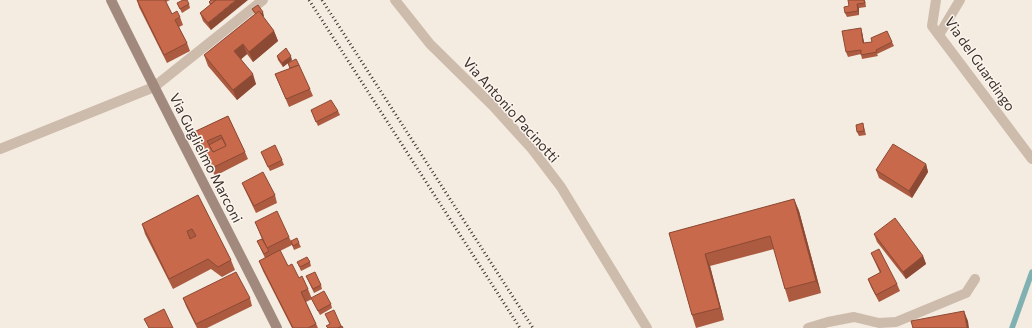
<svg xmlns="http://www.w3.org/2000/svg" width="1032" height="328" font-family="Commissioner,sans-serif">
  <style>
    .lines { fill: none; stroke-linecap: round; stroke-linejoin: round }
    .stream { stroke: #7fb0b2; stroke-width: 5.5 }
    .street { stroke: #cdbbac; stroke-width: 10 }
    .secondary { stroke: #a18a7d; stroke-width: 10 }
    .rail { stroke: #3b302b; stroke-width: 3; stroke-dasharray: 1 3; stroke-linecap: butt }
    .wall { fill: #ac5a40 }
    .shaded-wall { fill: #8c4a34 }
    .building { fill: #c8694b; stroke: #8c4a34; fill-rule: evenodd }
    .labels { text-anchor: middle; stroke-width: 3; stroke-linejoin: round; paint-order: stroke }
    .street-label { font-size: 14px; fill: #3b302b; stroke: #fbf5ee }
  </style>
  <rect width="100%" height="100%" fill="#f4ebe1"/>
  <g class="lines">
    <polyline class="stream" points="1012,328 1032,272"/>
    <g class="street">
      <polyline points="395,0 430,44 493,106 532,149 561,187 647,328"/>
      <polyline points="936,0 932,26 1032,159"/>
      <polyline points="939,35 960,0"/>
      <polyline points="0,149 154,87 263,0"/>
      <polyline points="808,328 828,322 854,317 879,323 896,322 966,293 975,279"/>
    </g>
    <path class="secondary" d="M111 0C165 110 222 218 277 328"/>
    <g class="rail">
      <polyline points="309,0 520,328"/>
      <polyline points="322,0 533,328"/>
    </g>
  </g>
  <g class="wall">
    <polygon points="137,0 170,0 166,2 172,14 180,17 183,25 179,27 187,43 190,51 167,63 139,7"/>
    <polygon points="211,0 211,30 203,21 200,13 210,5 209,2"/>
    <polygon points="865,0 866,7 859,8 859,15 847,17 845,13 849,6"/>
    <polygon points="177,3 189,4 190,8 182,13"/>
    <polygon points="252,9 264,16 263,17 274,31 278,41 253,62 247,54 241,59 256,84 237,100 208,66 204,55 255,14"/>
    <polygon points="862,32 864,43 892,42 894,46 877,54 878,56 862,59 861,54 848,57 846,52"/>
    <polygon points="277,56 292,60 289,63 310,89 313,96 289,107 275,74 290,69 288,63 283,67 278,60"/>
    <polygon points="311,110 338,111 340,115 318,126"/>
    <polygon points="228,116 245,152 248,159 215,176 197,140 194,132"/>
    <polygon points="864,127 866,135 859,136 857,132"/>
    <polygon points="261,152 282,160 284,165 270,171"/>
    <polygon points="926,164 928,172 912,198 879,178 876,170"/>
    <polygon points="242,183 275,195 277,203 256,213 245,190"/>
    <polygon points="198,195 231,260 235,270 222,277 211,269 173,289 145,234 142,224"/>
    <polygon points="794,199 799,211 821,293 789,302 785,289 774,249 710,266 724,320 696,328 692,315 669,233"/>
    <polygon points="255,222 289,237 291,241 299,243 301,247 294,250 292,245 280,251 288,266 308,289 312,299 306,302 318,328 292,328 263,271 259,261 265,258 257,241 262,239"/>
    <polygon points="874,234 923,256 926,264 906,279 877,242"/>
    <polygon points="871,253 897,284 900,291 879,302 871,287 868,279 880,273 874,260"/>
    <polygon points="297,262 310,262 311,266 301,271"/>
    <polygon points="306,276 321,285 322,289 314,293"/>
    <polygon points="183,298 250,298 252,306 207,328 197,328 186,306"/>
    <polygon points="311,298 331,304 332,308 320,315 313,302"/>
  </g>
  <g class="shaded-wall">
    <polygon points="236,0 248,0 211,30 208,23"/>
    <polygon points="857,4 859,8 859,15 858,11"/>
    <polygon points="263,12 264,16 259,20 258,16"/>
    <polygon points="861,28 862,32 865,47 863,43"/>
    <polygon points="274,31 278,41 253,62 249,52"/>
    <polygon points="243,44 247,54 238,62 234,51"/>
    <polygon points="291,56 292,60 283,67 282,63"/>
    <polygon points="253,74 256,84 237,100 233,90"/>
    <polygon points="926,164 928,172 912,198 909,191"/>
    <polygon points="794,199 799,211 821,293 816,281"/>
    <polygon points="705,254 710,266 724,320 720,308"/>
    <polygon points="923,256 926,264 906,279 903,272"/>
    <polygon points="964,311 968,321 969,328 967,328"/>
  </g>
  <g class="building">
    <polygon points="137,0 165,0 172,14 177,11 180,17 175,20 187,43 164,55"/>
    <polygon points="183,0 187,0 189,4 180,9 177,3"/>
    <polygon points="211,0 216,0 211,4 209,2"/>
    <polygon points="216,0 236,0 208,23 200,13"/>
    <polygon points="848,0 864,0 865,3 857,4 858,11 845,13 844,7 849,6"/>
    <polygon points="258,5 263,12 261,14 259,11 256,14 252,9"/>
    <polygon points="259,11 274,31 249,52 243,44 234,51 253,74 233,90 204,55"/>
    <polygon points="861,28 863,43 872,42 871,38 887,31 892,42 876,50 877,52 861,55 861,50 846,52 842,31"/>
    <polygon points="286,48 291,56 282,63 277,56"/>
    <polygon points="296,59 299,65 290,68 288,63"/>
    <polygon points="299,65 310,89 286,99 275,74"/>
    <polygon points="331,100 338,111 316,122 311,110"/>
    <path d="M228 116 245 152 212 168 194 132ZM221 135 226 145 213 152 207 141Z"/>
    <polygon points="863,123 864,131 857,132 856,125"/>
    <polygon points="222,138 226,146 213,152 209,145"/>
    <polygon points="893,144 926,164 909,191 876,170"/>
    <polygon points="275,145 282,160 268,167 261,152"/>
    <polygon points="263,172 275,195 254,206 242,183"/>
    <path d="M198 195 231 260 218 267 208 259 169 279 142 224ZM192 229 196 236 190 239 187 231Z"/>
    <polygon points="794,199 816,281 785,289 770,236 705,254 720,308 692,315 669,233"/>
    <polygon points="277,211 289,237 267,248 255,222"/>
    <polygon points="895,218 923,256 903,272 874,234"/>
    <polygon points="297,238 299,243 293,246 291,241"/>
    <polygon points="262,239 269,251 264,254 257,241"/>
    <polygon points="879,249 897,284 876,295 868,279 881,272 871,253"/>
    <polygon points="280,250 288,266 292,264 299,278 302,276 308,289 301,292 316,324 308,328 293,328 259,261"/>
    <polygon points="307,257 310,262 300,267 297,262"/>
    <polygon points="236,272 250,298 196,324 183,298"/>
    <polygon points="315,272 321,285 313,289 306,276"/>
    <polygon points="324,291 331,304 318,311 311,298"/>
    <polygon points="164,309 173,328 149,328 144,319"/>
    <polygon points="334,310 341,326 338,328 328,328 326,326 330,324 325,314"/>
    <polygon points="964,311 967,328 913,328 911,321"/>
    <polygon points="342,326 343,328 338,328"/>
  </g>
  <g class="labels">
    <g class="street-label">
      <text transform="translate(980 64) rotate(55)" y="5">Via del Guardingo</text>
      <text transform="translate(511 110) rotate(48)" y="5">Via Antonio Pacinotti</text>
      <text transform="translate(206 158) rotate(63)" y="5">Via Guglielmo Marconi</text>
    </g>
  </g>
</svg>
